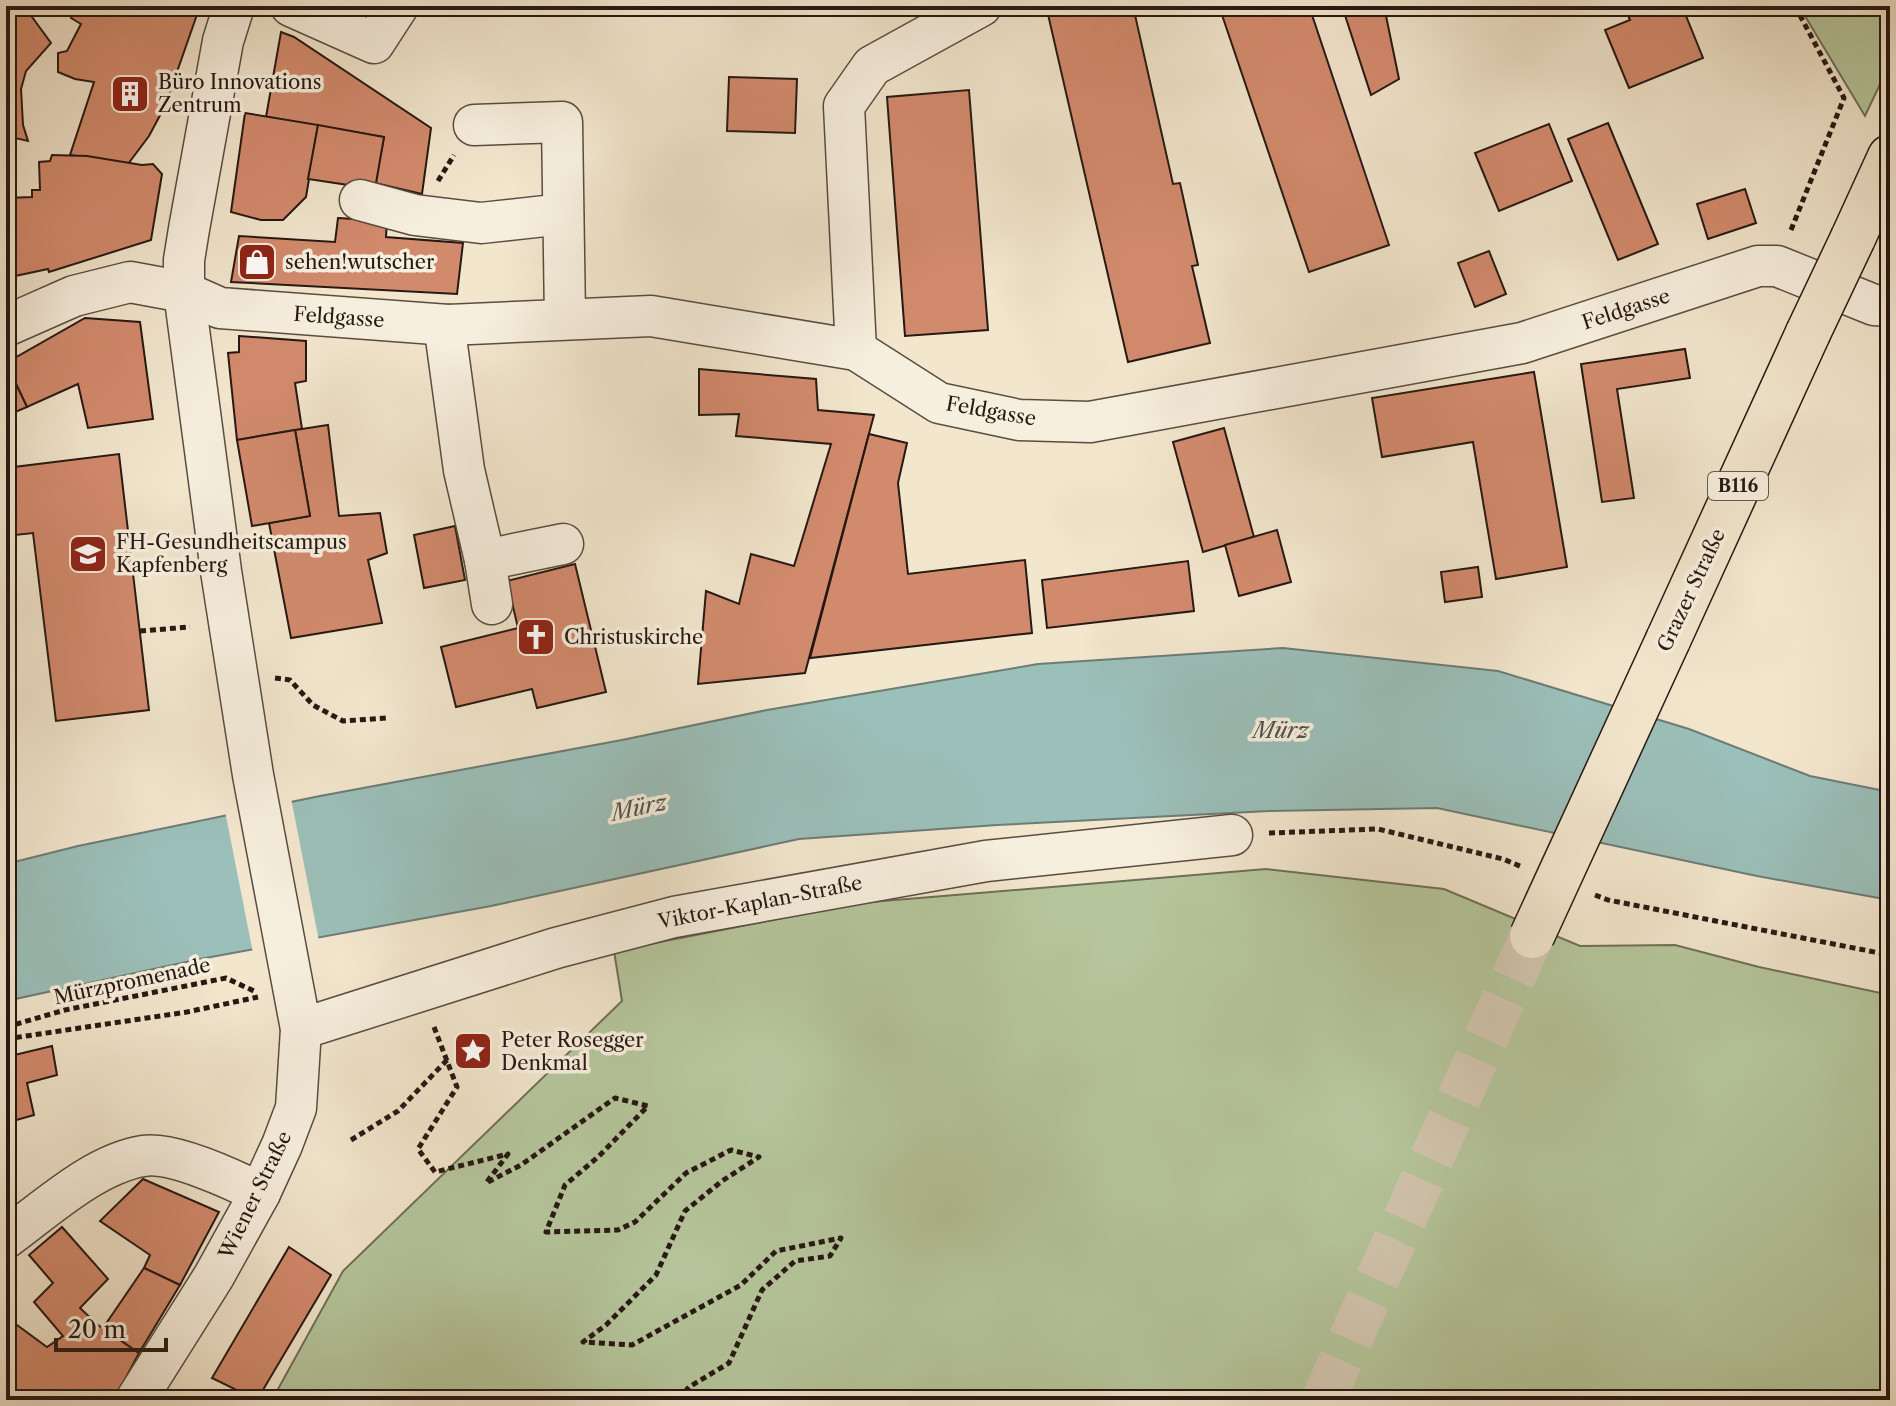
<svg xmlns="http://www.w3.org/2000/svg" width="1896" height="1406" font-family="'Libre Caslon Text',serif">
  <style>
    .green { fill: #b6c69c; stroke: #6e6f58; stroke-width: 2 }
    .water { fill: #9bbfb9; stroke: #6c7c77; stroke-width: 2 }
    .pier { fill: #f2e6cd }
    .building { fill: #d28a6d; stroke: #261813; stroke-width: 2 }
    .lines { fill: none; stroke-linecap: round; stroke-linejoin: round }
    .highway-tunnel { stroke: #d3c7b1; stroke-width: 44; stroke-dasharray: 44 22; stroke-linecap: butt }
    .minor-casing { stroke: #594c42; stroke-width: 43 }
    .highway-casing { stroke: #261813; stroke-width: 47 }
    .path { stroke: #261813; stroke-width: 5; stroke-dasharray: 6 4; stroke-linecap: butt }
    .minor { stroke: #f7efde; stroke-width: 40 }
    .highway { stroke: #f2e6cd; stroke-width: 44 }
    .highway-bridge-casing { stroke: #261813; stroke-width: 47; stroke-linecap: butt }
    .highway-bridge { stroke: #f2e6cd; stroke-width: 44 }
    .labels { text-anchor: middle; stroke-width: 7; stroke-linejoin: round; paint-order: stroke }
    .shield { fill: #f7efde; stroke: #655850; stroke-width: 2 }
    .shield-label { font-size: 18px; font-weight: bold; fill: #261813 }
    .poi-label { font-size: 20px; fill: #261813; stroke: #f7efde; text-anchor: start }
    .street-label { font-size: 20px; fill: #261813; stroke: #f7efde }
    .water-label { font-size: 22px; font-style: italic; fill: #4f524d; stroke: #f7efde }
  </style>
  <rect width="100%" height="100%" fill="#f2e6cd"/>
  <filter id="stains"><feTurbulence type="fractalNoise" baseFrequency=".0025" numOctaves="4"/><feColorMatrix values="0 0 0 0 .2 0 0 0 0 .09 0 0 0 0 .02 0 0 0 .5 -.17"/></filter>
  <radialGradient id="worn" r=".72"><stop offset=".6" stop-color="#630" stop-opacity="0"/><stop offset="1" stop-color="#630" stop-opacity=".3"/></radialGradient>
  <g class="green">
    <polygon points="1799,6 1890,6 1890,63 1865,116"/>
    <polygon points="1266,869 1444,889 1580,946 1675,945 1759,967 1890,995 1890,1400 272,1400 343,1271 622,1001 614,951 859,903"/>
  </g>
  <polygon class="water" points="1283,648 1498,671 1689,729 1810,776 1890,792 1890,900 1757,876 1437,808 1269,811 997,825 799,839 491,906 200,959 6,1001 6,864 78,846 320,796 622,740 767,710 1038,664"/>
  <polygon class="pier" points="291,798 319,941 253,953 225,811"/>
  <g class="building">
    <polygon points="6,6 24,6 51,43 26,71 21,89 23,125 28,141 6,136"/>
    <polygon points="79,6 200,6 165,106 149,136 128,164 70,155 94,82 75,79 58,72 58,53 67,51 81,24 71,18"/>
    <polygon points="1064,6 1133,6 1173,184 1180,183 1198,265 1192,266 1210,343 1128,362 1047,10"/>
    <polygon points="1219,6 1309,6 1389,245 1309,272"/>
    <polygon points="1342,6 1384,6 1399,79 1371,95"/>
    <polygon points="1630,6 1682,6 1703,58 1629,88 1605,30 1630,20 1625,8"/>
    <polygon points="281,32 294,37 431,128 422,194 375,183 384,137 266,117"/>
    <polygon points="729,77 797,79 795,133 727,131"/>
    <polygon points="969,90 988,330 905,336 887,97"/>
    <polygon points="245,113 318,125 306,197 283,220 261,220 231,212"/>
    <polygon points="1608,123 1658,244 1618,260 1568,139"/>
    <polygon points="1549,124 1572,181 1499,211 1475,153"/>
    <polygon points="318,125 384,137 375,189 308,179"/>
    <polygon points="52,155 87,156 142,165 153,164 162,174 151,240 49,272 48,269 6,278 6,198 32,197 32,190 40,190 39,162 50,161"/>
    <polygon points="1745,189 1756,223 1708,239 1697,204"/>
    <polygon points="338,218 387,221 386,237 463,243 457,294 231,282 239,236 335,242"/>
    <polygon points="1489,251 1506,294 1475,307 1458,263"/>
    <polygon points="85,318 140,322 153,419 88,428 78,384 27,407 6,363"/>
    <polygon points="239,336 306,341 306,381 295,383 302,429 237,440 228,353 239,352"/>
    <polygon points="1685,349 1690,378 1617,389 1634,498 1602,502 1581,364"/>
    <polygon points="6,363 27,407 6,416"/>
    <polygon points="699,369 816,379 818,410 874,415 805,673 698,684 706,591 739,604 751,554 794,566 831,444 736,436 739,414 699,415"/>
    <polygon points="1534,372 1567,567 1496,579 1473,442 1382,457 1372,398"/>
    <polygon points="328,425 339,516 380,513 387,553 368,560 382,623 291,638 269,523 310,516 295,430"/>
    <polygon points="1224,428 1254,537 1203,552 1173,442"/>
    <polygon points="295,430 310,516 252,526 237,440"/>
    <polygon points="869,434 907,443 898,483 908,574 1025,560 1032,633 810,658"/>
    <polygon points="119,454 149,710 56,721 33,533 6,536 6,468"/>
    <polygon points="455,526 465,580 424,588 414,535"/>
    <polygon points="1277,530 1291,582 1239,596 1225,545"/>
    <polygon points="1188,561 1194,611 1047,628 1042,580"/>
    <polygon points="575,564 606,692 537,708 532,689 456,707 441,647 518,628 507,581"/>
    <polygon points="1478,567 1482,597 1445,602 1441,572"/>
    <polygon points="52,1046 57,1075 27,1083 34,1115 6,1123 6,1057"/>
    <polygon points="143,1179 219,1212 180,1285 144,1268 150,1255 100,1221"/>
    <polygon points="62,1227 108,1279 80,1308 98,1325 139,1353 114,1400 6,1400 6,1317 47,1347 63,1336 34,1302 53,1283 29,1255"/>
    <polygon points="289,1247 331,1275 257,1400 212,1378"/>
    <polygon points="144,1268 180,1285 139,1353 103,1328"/>
  </g>
  <g class="lines">
    <polyline class="highway-tunnel" points="1323,1400 1532,936"/>
    <g class="minor-casing">
      <g id="minor">
        <polyline points="291,6 374,43 398,6"/>
        <polyline points="474,125 562,122 565,319"/>
        <polyline points="360,200 415,215 481,223 563,214"/>
        <polyline points="448,325 446,338 464,470 485,560 492,604"/>
        <polyline points="6,326 74,296 130,282 184,292 220,308 448,325 651,316 856,350 939,403 1019,420 1090,422 1522,343 1758,266 1777,266 1874,305 1890,306"/>
        <polyline points="856,350 844,106 872,66 981,6"/>
        <polyline points="485,560 563,544"/>
        <polyline points="301,1029 556,948 674,917 986,861 1232,835"/>
        <path d="M6 1238C46 1209 94 1164 143 1156 172 1151 234 1180 260 1193"/>
        <polyline points="136,1400 214,1276 260,1193 282,1145 296,1108 301,1029 253,775 221,571 184,292 184,260 189,229 223,41 234,6"/>
      </g>
    </g>
    <g class="highway-casing">
      <g id="highway">
        <polyline points="1853,238 1890,157"/>
        <polyline points="1668,640 1808,333"/>
      </g>
    </g>
    <g class="path">
      <polyline points="438,181 454,155"/>
      <polyline points="1791,230 1844,98 1795,6"/>
      <polyline points="140,631 190,627"/>
      <polyline points="275,678 290,680 313,705 343,721 387,718"/>
      <polyline points="1269,833 1378,829 1503,859 1522,867"/>
      <polyline points="1595,895 1608,900 1890,955"/>
      <polyline points="6,1027 65,1010 226,978 256,992"/>
      <polyline points="434,1027 457,1087 418,1149 435,1172 508,1154 486,1183 521,1165 615,1098 648,1106 598,1157 565,1185 546,1232 618,1230 635,1222 686,1173 731,1150 759,1157 722,1181 685,1211 656,1275 606,1325 583,1342 632,1345 741,1285 776,1251 841,1238 830,1256 795,1261 762,1290 729,1363 689,1387 678,1400"/>
      <polyline points="6,1039 187,1012 258,997"/>
      <polyline points="351,1140 398,1111 447,1060"/>
    </g>
    <use href="#minor" class="minor"/>
    <use href="#highway" class="highway"/>
    <g class="highway-bridge-casing">
      <g id="highway-bridge">
        <polyline points="1808,333 1853,238"/>
        <polyline points="1532,936 1668,640"/>
      </g>
    </g>
    <use href="#highway-bridge" class="highway-bridge"/>
  </g>
  <defs>
    <g id="building-square" transform="scale(2)"><rect x="-9" y="-9" width="18" height="18" rx="4" fill="#8f2418" stroke="#f7efde"/><path d="M-4-6H4V6H1V3H-1V6H-4ZM-2.5-4.3h1.7v1.8h-1.7ZM.8-4.3h1.7v1.8H.8ZM-2.5-1h1.7V.8h-1.7ZM.8-1h1.7V.8H.8Z" fill="#fff"/></g>
    <g id="shop-square" transform="scale(2)"><rect x="-9" y="-9" width="18" height="18" rx="4" fill="#8f2418" stroke="#f7efde"/><path d="M-5-2.5h2.3a2.7 3.5 0 0 1 5.4 0H5L5.5 6h-11ZM-1.5-2.5h3a1.5 2.3 0 0 0-3 0Z" fill="#fff"/></g>
    <g id="university-square" transform="scale(2)"><rect x="-9" y="-9" width="18" height="18" rx="4" fill="#8f2418" stroke="#f7efde"/><path d="M0-5L7-2L0 1L-7-2ZM-4 1L0 2.5L4 1V4Q0 6-4 4Z" fill="#fff"/></g>
    <g id="church-square" transform="scale(2)"><rect x="-9" y="-9" width="18" height="18" rx="4" fill="#8f2418" stroke="#f7efde"/><path d="M-1.2-6h2.4v3.5h3.3v2.4h-3.3V6h-2.4V-.1h-3.3v-2.4h3.3Z" fill="#fff"/></g>
    <g id="sight-square" transform="scale(2)"><rect x="-9" y="-9" width="18" height="18" rx="4" fill="#8f2418" stroke="#f7efde"/><path d="M0-6L1.8-2.2L6-1.7L2.9 1.2L3.7 5.4L0 3.3L-3.7 5.4L-2.9 1.2L-6-1.7L-1.8-2.2Z" fill="#fff"/></g>
  </defs>
  <g fill-rule="evenodd">
    <use href="#building-square" x="130" y="94"/>
    <use href="#shop-square" x="257" y="262"/>
    <use href="#university-square" x="88" y="554"/>
    <use href="#church-square" x="536" y="637"/>
    <use href="#sight-square" x="473" y="1051"/>
  </g>
  <g class="labels">
    <rect class="shield" x="1708" y="472" width="60" height="28" rx="6"/>
    <g class="shield-label">
      <text x="1738" y="492">B116</text>
    </g>
    <g class="poi-label">
      <text x="158" y="89">Büro Innovations<tspan x="158" dy="23">Zentrum</tspan></text>
      <text x="285" y="269">sehen!wutscher</text>
      <text x="116" y="549">FH-Gesundheitscampus<tspan x="116" dy="23">Kapfenberg</tspan></text>
      <text x="564" y="644">Christuskirche</text>
      <text x="501" y="1047">Peter Rosegger<tspan x="501" dy="23">Denkmal</tspan></text>
    </g>
    <g class="street-label">
      <text transform="translate(1626 309) rotate(-18)" y="7">Feldgasse</text>
      <text transform="translate(339 317) rotate(4)" y="7">Feldgasse</text>
      <text transform="translate(991 411) rotate(10)" y="7">Feldgasse</text>
      <text transform="translate(1691 590) rotate(-65)" y="7">Grazer Straße</text>
      <text transform="translate(760 902) rotate(-11)" y="7">Viktor-Kaplan-Straße</text>
      <text transform="translate(132 981) rotate(-12)" y="7">Mürzpromenade</text>
      <text transform="translate(255 1195) rotate(-64)" y="7">Wiener Straße</text>
    </g>
    <g class="water-label">
      <text x="1281" y="738">Mürz</text>
      <text transform="translate(639 807) rotate(-12)" y="8">Mürz</text>
    </g>
  </g>
  <rect width="1896" height="1406" fill="none" stroke="#f2e6cd" stroke-width="32"/>
  <rect x="8" y="8" width="1880" height="1390" fill="none" stroke="#261813" stroke-width="4"/>
  <rect x="16" y="16" width="1864" height="1374" fill="none" stroke="#261813" stroke-width="2"/>
  <path d="M56 1338v12h110v-12" fill="none" stroke="#261813" stroke-width="4"/>
  <text x="68" y="1338" font-size="24" fill="#261813" stroke="#f7efde" stroke-width="6" paint-order="stroke">20 m</text>
  <rect width="100%" height="100%" filter="url(#stains)"/>
  <rect width="100%" height="100%" fill="url(#worn)"/>
</svg>
